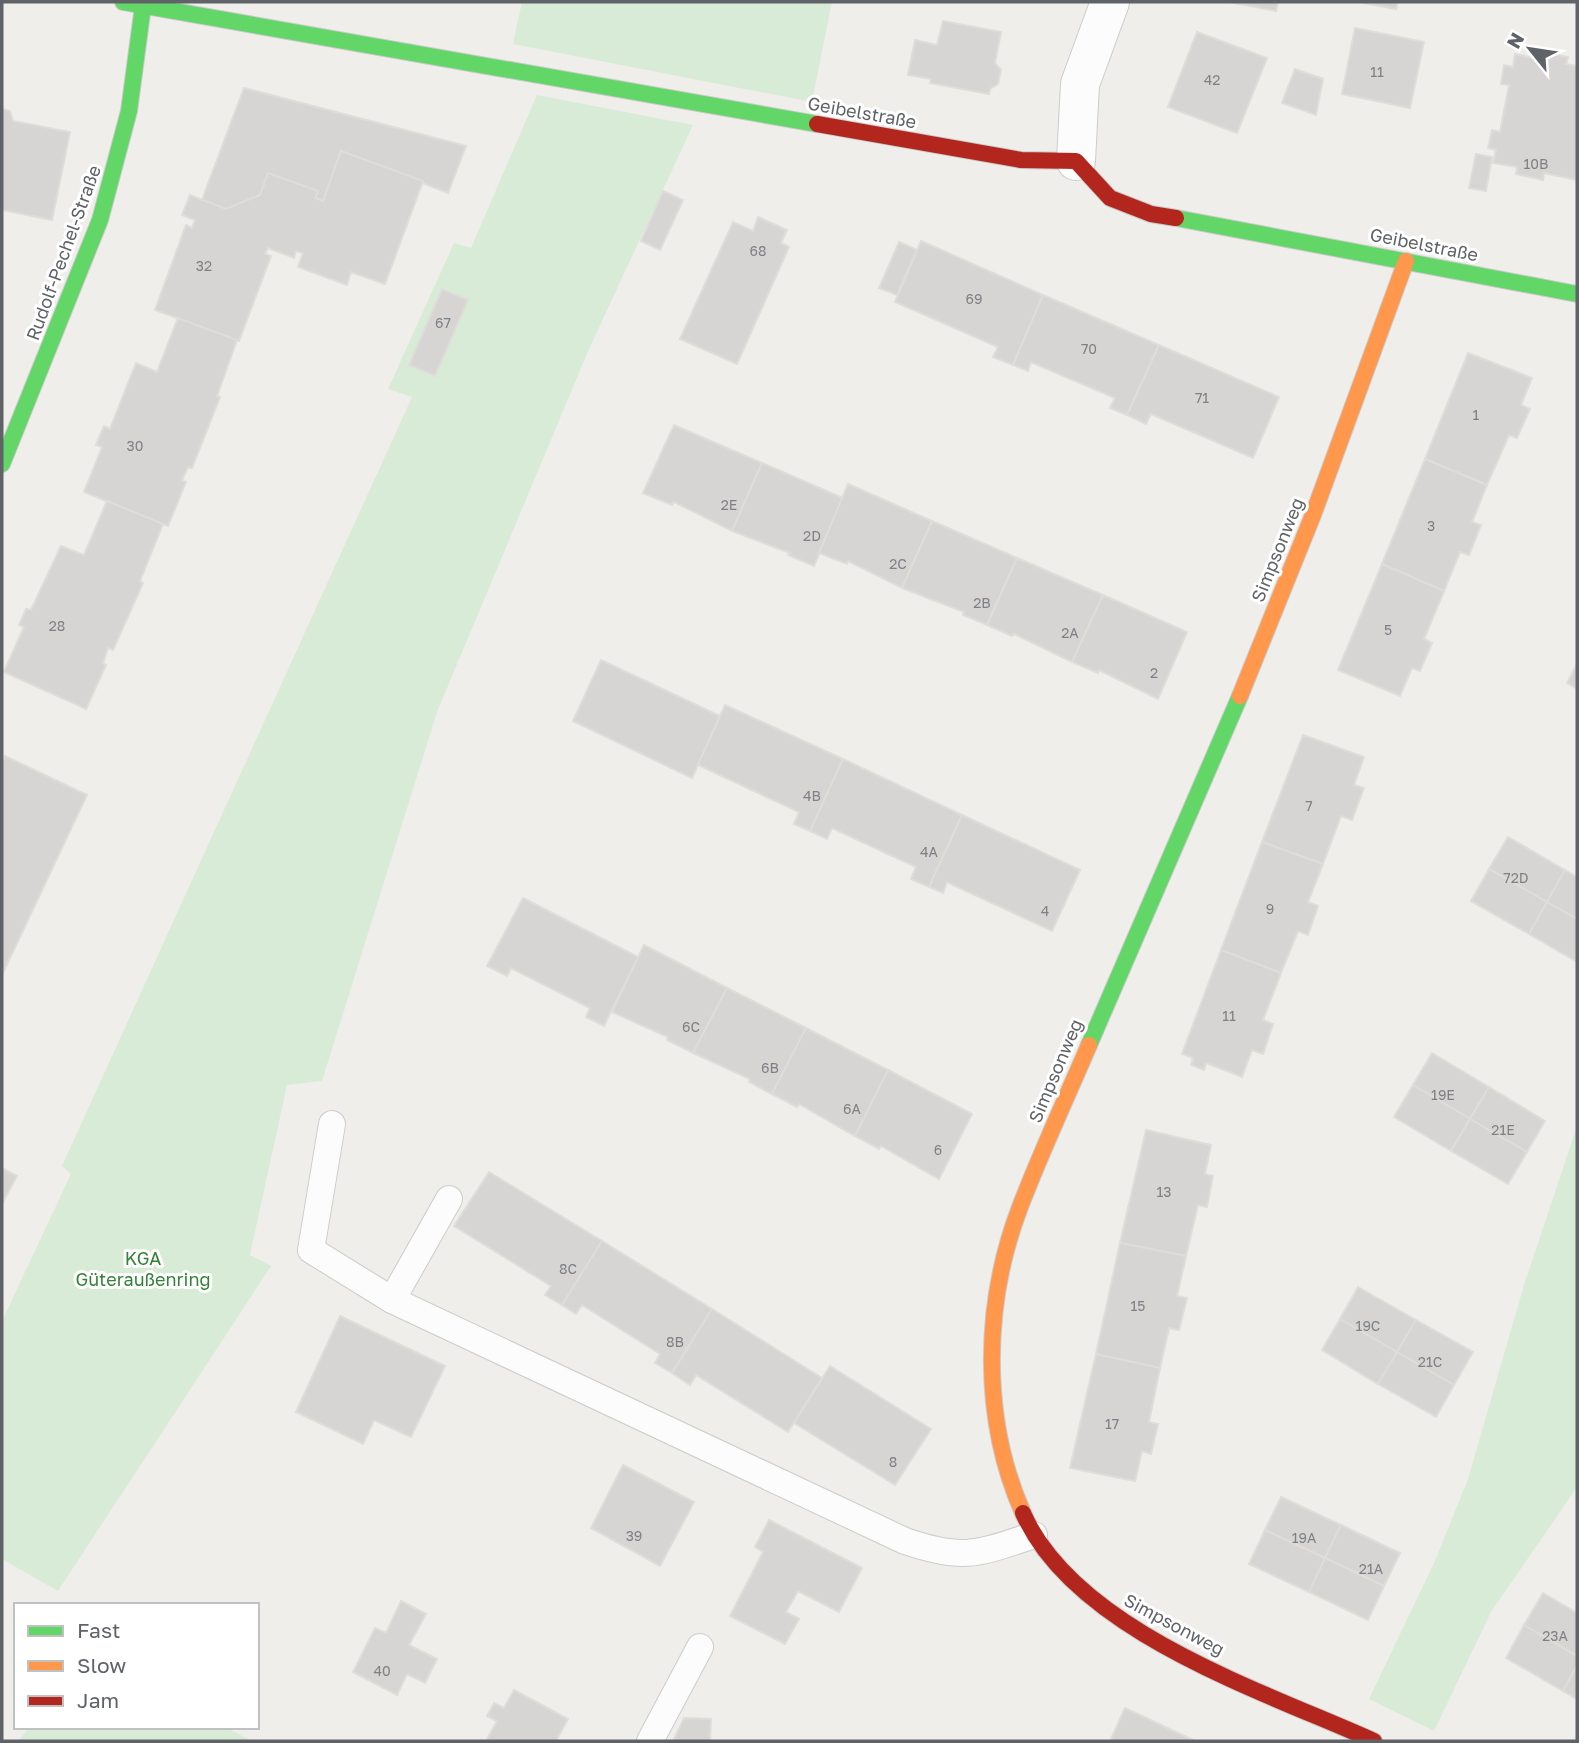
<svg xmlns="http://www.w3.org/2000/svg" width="1579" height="1743" font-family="'Golos Text',sans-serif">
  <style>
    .green { fill: #d8ebd6 }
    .building { fill: #d6d5d3; stroke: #deddd9; stroke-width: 2 }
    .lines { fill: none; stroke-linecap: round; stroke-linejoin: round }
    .lane-casing { stroke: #cbcccc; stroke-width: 28 }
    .street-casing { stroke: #cbcccc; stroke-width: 40 }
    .fast-casing { stroke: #cacacb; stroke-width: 18 }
    .slow-casing { stroke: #cacacb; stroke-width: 18 }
    .jam-casing { stroke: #cacacb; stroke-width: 18 }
    .lane { stroke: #fdfcfc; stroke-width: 26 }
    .street { stroke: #fdfcfc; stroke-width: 38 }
    .fast { stroke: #63d668; stroke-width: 16 }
    .slow { stroke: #ff974d; stroke-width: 16 }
    .jam { stroke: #b3261e; stroke-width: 16 }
    .labels { text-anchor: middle; stroke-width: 6; stroke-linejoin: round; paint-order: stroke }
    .number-label { font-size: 14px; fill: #7e8184 }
    .street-label { font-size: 18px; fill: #5f6368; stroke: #fff }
    .park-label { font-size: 18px; fill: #348238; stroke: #fff }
  </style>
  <rect width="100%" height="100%" fill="#efeeea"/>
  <g class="green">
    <polygon points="522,2 832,2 812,102 513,44"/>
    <polygon points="537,95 693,125 589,349 437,712 322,1081 287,1085 250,1255 271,1266 58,1591 2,1559 2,1321 71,1174 62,1166 412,397 388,389 454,243 471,248"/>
    <polygon points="1577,1126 1577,1487 1491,1612 1434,1731 1369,1699 1435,1561 1468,1479 1524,1285"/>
    <polygon points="29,1727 225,1727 252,1741 19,1741"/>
  </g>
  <g class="building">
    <polygon points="1229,2 1278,2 1276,11"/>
    <polygon points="1359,2 1398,2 1396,9"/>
    <polygon points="943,21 1001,32 995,63 1001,70 998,84 990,89 989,94 930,83 931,79 908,75 915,40 937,45"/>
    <polygon points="1355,28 1424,42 1410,108 1342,94"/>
    <polygon points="1197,32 1267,58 1237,133 1168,107"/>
    <polygon points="1540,52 1568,57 1566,64 1577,66 1577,180 1544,173 1543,180 1516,174 1517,167 1493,163 1496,150 1488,148 1492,130 1500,132 1509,85 1501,84 1504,65 1513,67 1515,54 1539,59"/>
    <polygon points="1295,69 1323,79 1316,115 1282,103"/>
    <polygon points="244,88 466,146 448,193 341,151 323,201 315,198 318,191 268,173 260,195 226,209 202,200"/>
    <polygon points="2,109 10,111 13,121 70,132 52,220 2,210"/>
    <polygon points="341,151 423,181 385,284 351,272 347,285 298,267 303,253 296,251 294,258 268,248 265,254 271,256 239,341 155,310 186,225 192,228 195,220 182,215 190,195 226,209 260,195 268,173 318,191 315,198 323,201"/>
    <polygon points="1476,154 1492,157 1486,191 1469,188"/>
    <polygon points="663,191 683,200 660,250 641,241"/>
    <polygon points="758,217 787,230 781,243 789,247 737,364 680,339 733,222 753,231"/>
    <polygon points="921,241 1043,295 1013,365 993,357 998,347 895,302"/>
    <polygon points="899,242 917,250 897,295 879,288"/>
    <polygon points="442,289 468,300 435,376 409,365"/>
    <polygon points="1043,295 1159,345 1127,415 1110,408 1115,398 1031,362 1028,371 1013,365"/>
    <polygon points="178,318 237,340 217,396 220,397 192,468 188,467 182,480 186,482 168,526 84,492 102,447 96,445 104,426 110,429 136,363 157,372"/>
    <polygon points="1159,345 1279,397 1253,458 1151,414 1146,424 1127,415"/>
    <polygon points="1468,353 1532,378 1521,405 1530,409 1517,438 1509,435 1487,485 1425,459"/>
    <polygon points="674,425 762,463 732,531 674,502 672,505 643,493"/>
    <polygon points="1425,459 1487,485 1472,522 1481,525 1469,555 1460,552 1444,591 1382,564"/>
    <polygon points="762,463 843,498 814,566 788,555 790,553 732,531"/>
    <polygon points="848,484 932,521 902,588 848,561 847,564 819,553"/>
    <polygon points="107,501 163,524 140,581 143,583 113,650 108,648 103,663 106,665 86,709 4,672 24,627 19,625 26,609 31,610 61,546 84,555"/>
    <polygon points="932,521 1017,558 987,625 963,615 964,612 902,588"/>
    <polygon points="1017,558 1103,595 1072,662 1014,634 1012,636 987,625"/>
    <polygon points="1382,564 1444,591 1424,639 1432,643 1420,671 1412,668 1400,696 1338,670"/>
    <polygon points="1103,595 1187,632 1158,699 1099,670 1098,673 1072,662"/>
    <polygon points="601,660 720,716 692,778 573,721"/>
    <polygon points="1577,664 1577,689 1567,683"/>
    <polygon points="725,705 843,759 810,831 794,824 799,812 698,765"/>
    <polygon points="1303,735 1364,757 1354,785 1364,788 1352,820 1341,816 1323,864 1262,842"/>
    <polygon points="5,756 87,795 2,975 2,763"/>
    <polygon points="843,759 962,815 929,887 911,879 916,867 832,828 827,839 810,831"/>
    <polygon points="962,815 1080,870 1052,931 947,882 943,893 929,887"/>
    <polygon points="1508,837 1565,870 1547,902 1489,869"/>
    <polygon points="1262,842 1323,864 1308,902 1318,906 1308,935 1298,931 1281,973 1221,950"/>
    <polygon points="1489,869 1547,902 1529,934 1471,901"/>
    <polygon points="1565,870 1577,877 1577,919 1547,902"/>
    <polygon points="523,898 638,957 604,1026 586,1017 590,1008 511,968 507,976 487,966"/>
    <polygon points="1547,902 1577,919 1577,962 1529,934"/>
    <polygon points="644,945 727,988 693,1053 667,1040 668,1037 612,1012"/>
    <polygon points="1221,950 1281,973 1263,1020 1273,1024 1263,1054 1252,1050 1242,1077 1206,1063 1204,1070 1191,1065 1193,1058 1182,1054"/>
    <polygon points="727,988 806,1028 772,1094 749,1082 750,1079 693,1053"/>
    <polygon points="806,1028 888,1070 855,1136 799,1104 797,1107 772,1094"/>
    <polygon points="1432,1053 1489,1087 1470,1119 1413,1085"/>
    <polygon points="888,1070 972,1114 939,1179 881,1146 879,1149 855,1136"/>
    <polygon points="1413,1085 1470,1119 1451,1151 1394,1117"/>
    <polygon points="1489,1087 1545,1121 1527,1152 1470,1119"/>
    <polygon points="1470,1119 1527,1152 1508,1184 1451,1151"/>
    <polygon points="1146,1130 1211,1145 1205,1174 1213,1176 1207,1207 1198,1205 1186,1256 1120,1243"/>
    <polygon points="2,1168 17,1176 2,1204"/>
    <polygon points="489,1172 602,1241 562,1305 545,1295 551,1286 454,1226"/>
    <polygon points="602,1241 712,1309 672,1373 655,1363 660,1354 582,1305 576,1314 562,1305"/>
    <polygon points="1120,1243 1186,1256 1177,1296 1187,1298 1179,1330 1169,1328 1160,1368 1096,1354"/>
    <polygon points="1358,1287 1416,1320 1397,1352 1340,1319"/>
    <polygon points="712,1309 822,1378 788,1432 696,1375 690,1385 672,1373"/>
    <polygon points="340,1316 445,1366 411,1437 374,1420 363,1444 296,1412"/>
    <polygon points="1340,1319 1397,1352 1378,1384 1322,1350"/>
    <polygon points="1416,1320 1473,1352 1454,1385 1397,1352"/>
    <polygon points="1397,1352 1454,1385 1436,1417 1378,1384"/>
    <polygon points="1096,1354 1160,1368 1149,1422 1158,1424 1151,1454 1142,1451 1135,1481 1070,1468"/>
    <polygon points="830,1366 931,1429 895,1485 794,1423"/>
    <polygon points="623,1465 694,1502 660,1566 591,1528"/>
    <polygon points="1281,1497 1341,1525 1325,1558 1265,1530"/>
    <polygon points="769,1520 862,1568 839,1612 798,1591 786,1612 799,1619 785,1644 730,1616 763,1552 755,1547"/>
    <polygon points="1341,1525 1400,1553 1384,1586 1325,1558"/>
    <polygon points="1265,1530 1325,1558 1309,1592 1249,1564"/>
    <polygon points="1325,1558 1384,1586 1368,1620 1309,1592"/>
    <polygon points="1543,1593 1577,1613 1577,1656 1524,1625"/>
    <polygon points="401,1601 426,1614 409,1645 437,1659 425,1683 407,1674 397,1695 353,1672 375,1628 386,1633"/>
    <polygon points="1524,1625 1577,1656 1577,1666 1563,1691 1506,1658"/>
    <polygon points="1577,1666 1577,1699 1563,1691"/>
    <polygon points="514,1690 568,1719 556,1741 486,1741 497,1721 487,1716 494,1703 504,1708"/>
    <polygon points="1125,1708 1195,1741 1110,1741"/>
    <polygon points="684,1718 711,1719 710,1741 673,1741"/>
  </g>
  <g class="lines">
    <g class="lane-casing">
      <g id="lane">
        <path d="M332 1124 311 1250 392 1300 905 1541C964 1561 977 1554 1034 1535"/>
        <polyline points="392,1300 449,1199"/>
        <polyline points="650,1741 700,1647"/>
      </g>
    </g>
    <g class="street-casing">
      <polyline id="street" points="1076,161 1080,84 1110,2"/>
    </g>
    <g class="fast-casing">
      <g id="fast">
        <polyline points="123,2 817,124"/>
        <polyline points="1176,218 1577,294"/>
        <polyline points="2,464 100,220 129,111 143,6"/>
        <polyline points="1089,1045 1240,696"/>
      </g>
    </g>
    <g class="slow-casing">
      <g id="slow">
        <polyline points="1240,696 1313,515 1406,261"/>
        <path d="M1023 1513C981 1418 983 1304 1020 1207 1041 1152 1066 1099 1089 1045"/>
      </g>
    </g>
    <g class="jam-casing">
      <g id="jam">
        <polyline points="817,124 1021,160 1076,161 1110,198 1151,214 1176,218"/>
        <path d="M1023 1513C1075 1631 1263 1691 1374 1741"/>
      </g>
    </g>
    <use href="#lane" class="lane"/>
    <use href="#street" class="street"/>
    <use href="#fast" class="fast"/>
    <use href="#slow" class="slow"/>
    <use href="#jam" class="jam"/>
  </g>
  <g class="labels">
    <g class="number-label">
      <text x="1377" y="77">11</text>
      <text x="1212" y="85">42</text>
      <text x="1536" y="169">10B</text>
      <text x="758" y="256">68</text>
      <text x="204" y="271">32</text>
      <text x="974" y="304">69</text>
      <text x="443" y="328">67</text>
      <text x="1089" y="354">70</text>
      <text x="1202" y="403">71</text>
      <text x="1476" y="420">1</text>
      <text x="135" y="451">30</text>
      <text x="729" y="510">2E</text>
      <text x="1431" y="531">3</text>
      <text x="812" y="541">2D</text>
      <text x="898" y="569">2C</text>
      <text x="982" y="608">2B</text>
      <text x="57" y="631">28</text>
      <text x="1388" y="635">5</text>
      <text x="1070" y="638">2A</text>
      <text x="1154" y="678">2</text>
      <text x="812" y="801">4B</text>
      <text x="1309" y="811">7</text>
      <text x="929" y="857">4A</text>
      <text x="1516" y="883">72D</text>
      <text x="1270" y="914">9</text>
      <text x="1045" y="916">4</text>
      <text x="1229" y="1021">11</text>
      <text x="691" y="1032">6C</text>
      <text x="770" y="1073">6B</text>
      <text x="1443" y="1100">19E</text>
      <text x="852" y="1114">6A</text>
      <text x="1503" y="1135">21E</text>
      <text x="938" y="1155">6</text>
      <text x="1164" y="1197">13</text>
      <text x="568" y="1274">8C</text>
      <text x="1138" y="1311">15</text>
      <text x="1368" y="1331">19C</text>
      <text x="675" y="1347">8B</text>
      <text x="1430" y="1367">21C</text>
      <text x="1112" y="1429">17</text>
      <text x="893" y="1467">8</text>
      <text x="634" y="1541">39</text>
      <text x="1304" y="1543">19A</text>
      <text x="1371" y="1574">21A</text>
      <text x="1555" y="1641">23A</text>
      <text x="382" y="1676">40</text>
    </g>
    <g class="street-label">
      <text transform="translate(862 113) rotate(10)" y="6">Geibelstraße</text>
      <text transform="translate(1424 245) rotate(11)" y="6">Geibelstraße</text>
      <text transform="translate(64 253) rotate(-70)" y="6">Rudolf-Pechel-Straße</text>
      <text transform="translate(1278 550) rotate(-68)" y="6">Simpsonweg</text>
      <text transform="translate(1056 1071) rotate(-67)" y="6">Simpsonweg</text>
      <text transform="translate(1174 1625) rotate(28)" y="6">Simpsonweg</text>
    </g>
    <g class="park-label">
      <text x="143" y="1265">KGA<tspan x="143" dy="21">Güteraußenring</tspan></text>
    </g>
  </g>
  <rect width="1579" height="1743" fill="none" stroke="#5f6368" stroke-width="7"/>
  <rect x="14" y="1603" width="245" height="126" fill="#ffffff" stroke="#bfc1c3" stroke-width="2"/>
  <rect x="28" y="1626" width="35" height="10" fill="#63d668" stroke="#bfc1c3" stroke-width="2"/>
  <text x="77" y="1638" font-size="21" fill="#5f6368">Fast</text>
  <rect x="28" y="1661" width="35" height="10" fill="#ff974d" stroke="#bfc1c3" stroke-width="2"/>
  <text x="77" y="1673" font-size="21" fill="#5f6368">Slow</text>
  <rect x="28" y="1696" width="35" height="10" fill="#b3261e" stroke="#bfc1c3" stroke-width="2"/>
  <text x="77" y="1708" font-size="21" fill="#5f6368">Jam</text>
  <g transform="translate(1530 49) rotate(300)" stroke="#ffffff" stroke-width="5" paint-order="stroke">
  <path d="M0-5L12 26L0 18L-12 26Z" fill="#5f6368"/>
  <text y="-10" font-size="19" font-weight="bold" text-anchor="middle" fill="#5f6368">N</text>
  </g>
</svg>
